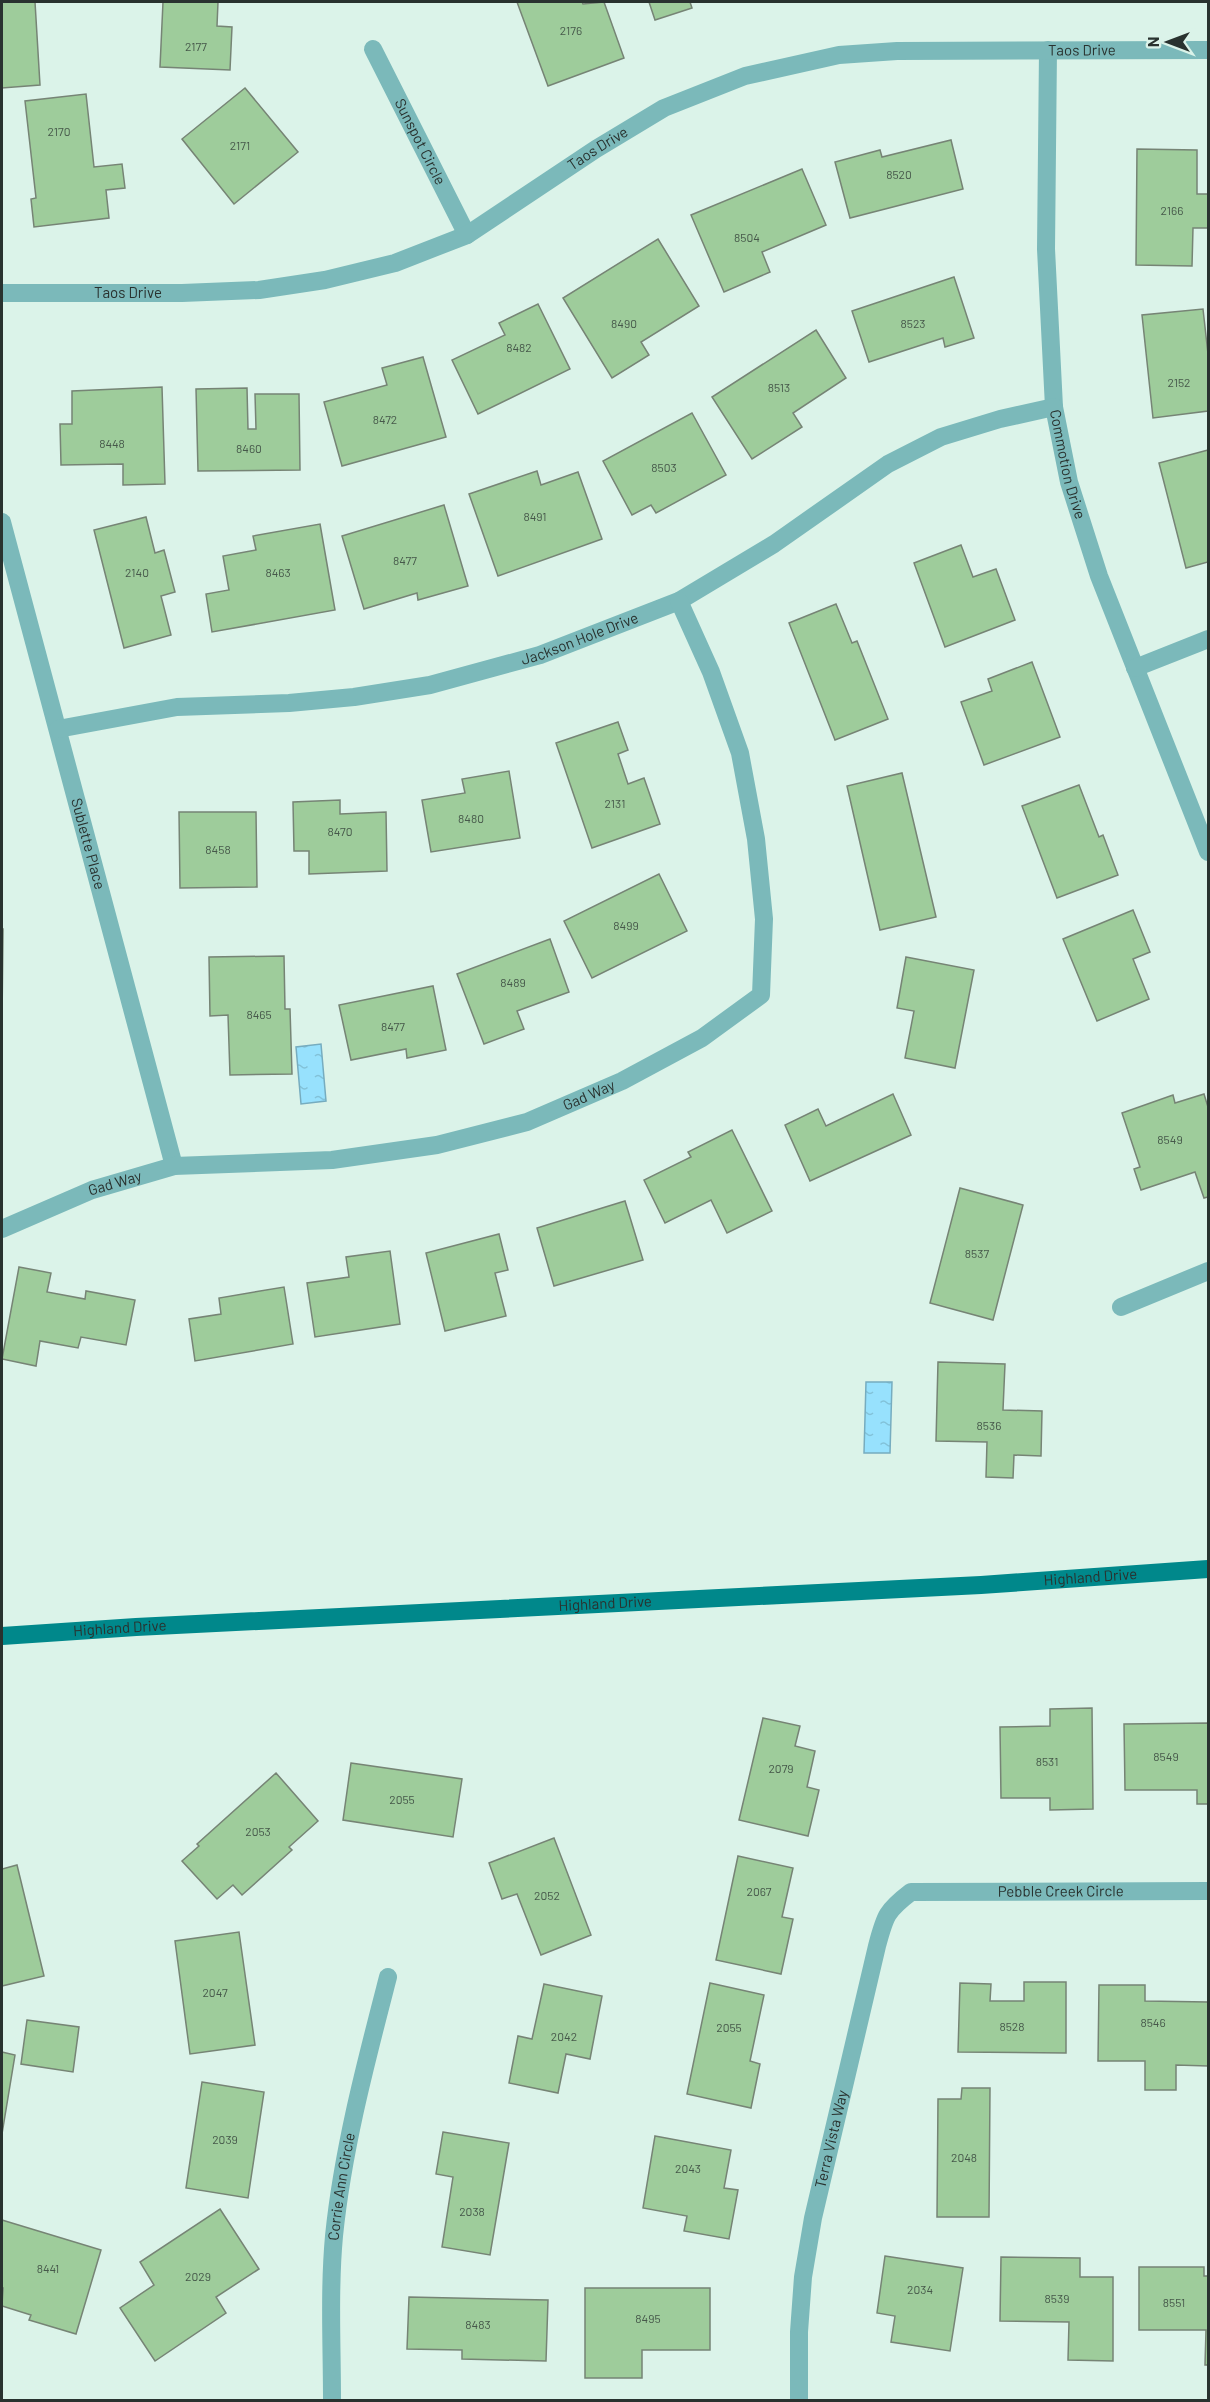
<svg xmlns="http://www.w3.org/2000/svg" width="1210" height="2402" font-family="Barlow,sans-serif">
  <style>
    .water { fill: url(#water-ripples); stroke: #76acbf; stroke-width: 1.5 }
    .building { fill: #9ecc9b; stroke: #768475; stroke-width: 1.5 }
    .lines { fill: none; stroke-linecap: round; stroke-linejoin: round }
    .street { stroke: #7bb9ba; stroke-width: 18 }
    .primary { stroke: #00888b; stroke-width: 18 }
    .labels { text-anchor: middle; stroke-width: 5; stroke-linejoin: round; paint-order: stroke }
    .number-label { font-size: 12px; fill: #46584a }
    .street-label { font-size: 15px; fill: #29322f; stroke: #dbf3e9 }
  </style>
  <defs>
    <pattern id="water-ripples" width="26" height="14" patternUnits="userSpaceOnUse" patternTransform="scale(1.5)"><rect width="26" height="14" fill="#97e1fd"/><path d="M2 4q2-2 4 0t4 0M15 11q2-2 4 0t4 0" fill="none" stroke="#82c2d9"/></pattern>
  </defs>
  <rect width="100%" height="100%" fill="#dbf3e9"/>
  <g class="water">
    <polygon points="321,1044 326,1101 301,1104 296,1047"/>
    <polygon points="866,1382 892,1382 890,1453 864,1453"/>
  </g>
  <g class="building">
    <polygon points="2,2 35,2 40,85 2,88"/>
    <polygon points="163,2 218,2 217,26 232,27 230,70 160,67"/>
    <polygon points="517,2 582,2 583,4 604,2 624,58 548,86"/>
    <polygon points="649,2 690,2 692,8 655,20"/>
    <polygon points="245,88 298,152 234,204 182,139"/>
    <polygon points="86,94 94,167 122,164 125,188 106,190 109,218 34,227 31,199 36,198 25,101"/>
    <polygon points="951,140 963,189 850,218 835,162 880,150 882,157"/>
    <polygon points="1137,149 1197,150 1197,194 1208,194 1208,228 1193,228 1192,266 1136,265"/>
    <polygon points="802,169 826,225 762,252 770,272 724,292 691,215"/>
    <polygon points="658,239 699,306 641,342 649,355 612,378 563,298"/>
    <polygon points="954,277 974,338 945,347 943,338 869,362 852,311"/>
    <polygon points="538,304 570,369 478,414 452,360 505,335 499,323"/>
    <polygon points="1203,309 1208,354 1208,411 1153,418 1142,315"/>
    <polygon points="816,330 846,378 793,413 802,427 752,459 712,397"/>
    <polygon points="423,357 446,437 342,466 324,402 387,385 382,368"/>
    <polygon points="162,387 165,484 123,485 123,464 61,465 60,424 72,424 72,391"/>
    <polygon points="247,388 248,429 256,429 255,394 299,394 300,470 198,471 196,389"/>
    <polygon points="692,413 726,475 656,513 651,505 632,515 603,461"/>
    <polygon points="1208,450 1208,562 1186,568 1159,463"/>
    <polygon points="537,471 541,485 578,472 602,539 498,576 469,494"/>
    <polygon points="444,505 468,586 418,600 417,593 364,609 342,536"/>
    <polygon points="146,517 155,553 164,550 175,592 161,596 171,635 124,648 94,530"/>
    <polygon points="320,524 335,610 212,632 206,594 229,590 223,556 256,550 253,536"/>
    <polygon points="961,545 973,577 996,569 1015,620 945,647 914,563"/>
    <polygon points="836,604 852,643 857,641 888,719 835,740 789,623"/>
    <polygon points="1032,662 1060,737 984,765 961,702 992,691 988,679"/>
    <polygon points="618,722 628,750 618,754 628,784 644,778 660,824 592,848 556,743"/>
    <polygon points="509,771 520,838 431,852 422,800 465,793 462,779"/>
    <polygon points="902,773 936,917 880,930 847,786"/>
    <polygon points="1079,785 1099,837 1103,835 1118,875 1057,898 1022,806"/>
    <polygon points="340,800 340,814 386,812 387,871 309,874 309,851 294,851 293,802"/>
    <polygon points="179,812 256,812 257,887 180,888"/>
    <polygon points="659,874 687,931 592,978 564,921"/>
    <polygon points="1133,910 1150,952 1133,959 1149,999 1097,1021 1063,939"/>
    <polygon points="2,929 3,929 2,1022"/>
    <polygon points="550,939 569,992 517,1011 524,1029 484,1044 457,974"/>
    <polygon points="284,956 285,1009 290,1009 292,1074 230,1075 228,1015 210,1016 209,957"/>
    <polygon points="906,957 974,970 955,1068 905,1058 914,1011 897,1008"/>
    <polygon points="433,986 446,1050 407,1058 406,1049 351,1060 339,1005"/>
    <polygon points="893,1094 911,1135 810,1181 785,1125 818,1109 826,1126"/>
    <polygon points="1204,1094 1208,1107 1208,1197 1204,1198 1195,1172 1141,1190 1134,1169 1140,1167 1122,1113 1173,1095 1175,1103"/>
    <polygon points="732,1130 772,1211 727,1233 711,1200 665,1223 644,1180 691,1157 688,1152"/>
    <polygon points="960,1188 1023,1205 993,1320 930,1303"/>
    <polygon points="625,1201 643,1260 554,1286 537,1228"/>
    <polygon points="499,1234 508,1270 495,1273 506,1316 445,1331 426,1253"/>
    <polygon points="390,1251 400,1324 315,1337 307,1283 349,1277 346,1257"/>
    <polygon points="19,1267 51,1273 47,1292 85,1299 86,1291 135,1300 126,1345 81,1337 78,1348 40,1341 36,1366 2,1359"/>
    <polygon points="284,1287 293,1344 195,1361 189,1319 221,1314 219,1298"/>
    <polygon points="938,1362 1005,1364 1003,1410 1042,1411 1041,1456 1014,1455 1013,1478 986,1477 987,1442 936,1441"/>
    <polygon points="1092,1708 1093,1809 1050,1810 1050,1798 1001,1798 1000,1727 1050,1726 1050,1709"/>
    <polygon points="763,1718 800,1726 795,1746 815,1751 807,1787 819,1790 808,1836 739,1820"/>
    <polygon points="1208,1723 1208,1804 1197,1804 1197,1790 1125,1790 1124,1724"/>
    <polygon points="351,1763 462,1779 453,1837 343,1820"/>
    <polygon points="276,1773 318,1821 289,1847 292,1850 242,1895 233,1885 217,1899 182,1861 199,1846 197,1844"/>
    <polygon points="554,1838 591,1935 541,1955 517,1894 502,1899 489,1863"/>
    <polygon points="738,1856 793,1868 782,1917 793,1919 781,1974 716,1960"/>
    <polygon points="17,1865 44,1976 2,1986 2,1869"/>
    <polygon points="239,1932 255,2045 190,2054 175,1941"/>
    <polygon points="1024,1982 1066,1982 1066,2053 958,2052 960,1983 991,1984 990,2001 1024,2001"/>
    <polygon points="710,1983 764,1995 750,2061 760,2064 751,2108 687,2094"/>
    <polygon points="544,1984 602,1996 590,2059 566,2054 558,2093 509,2083 518,2036 532,2039"/>
    <polygon points="1099,1985 1145,1985 1145,2001 1208,2002 1208,2066 1176,2065 1176,2090 1145,2090 1145,2061 1098,2061"/>
    <polygon points="27,2020 79,2027 73,2072 21,2064"/>
    <polygon points="2,2052 15,2055 2,2134"/>
    <polygon points="202,2082 264,2092 248,2198 186,2188"/>
    <polygon points="962,2088 990,2088 989,2217 937,2217 938,2099 961,2099"/>
    <polygon points="443,2132 509,2143 490,2255 442,2247 453,2177 436,2174"/>
    <polygon points="655,2136 731,2150 724,2188 738,2190 729,2239 684,2231 687,2216 643,2208"/>
    <polygon points="220,2209 259,2269 216,2297 226,2313 155,2361 120,2308 154,2285 140,2262"/>
    <polygon points="2,2220 101,2250 76,2334 29,2320 31,2315 2,2306 3,2288 2,2288"/>
    <polygon points="885,2256 963,2268 950,2351 891,2342 895,2316 877,2313"/>
    <polygon points="1001,2257 1080,2258 1080,2277 1113,2277 1113,2361 1068,2360 1069,2322 1000,2321"/>
    <polygon points="1139,2267 1204,2267 1204,2276 1208,2276 1208,2365 1205,2365 1206,2330 1139,2330"/>
    <polygon points="585,2288 710,2288 710,2350 642,2350 642,2378 585,2378"/>
    <polygon points="409,2297 548,2300 546,2361 462,2359 462,2350 407,2349"/>
  </g>
  <g class="lines">
    <g class="street">
      <path id="s1" d="M373 49 467 235"/>
      <path id="s2" d="M1048 50 1046 249 1054 407 1069 482 1099 576 1208 852"/>
      <path id="s3" d="M2 293H182L259 290 325 280 395 263 467 235 596 149 664 108 745 76 839 55 897 51 1208 50"/>
      <path id="s4" d="M2 522 174 1166"/>
      <polyline points="1135,668 1208,639"/>
      <path id="s5" d="M58 729 177 707 289 703 354 697 430 685 540 655 679 601 774 544 888 464 941 437 1000 419 1054 407"/>
      <path id="s6" d="M2 1229 92 1190 174 1166 332 1160 437 1145 527 1122 622 1081 702 1038 761 995 764 919 756 839 740 753 711 672 679 601"/>
      <polyline points="1121,1307 1208,1271"/>
      <path id="s7" d="M332 2400C332 2346 329 2291 334 2236 343 2148 366 2062 388 1977"/>
      <path id="s8" d="M799 2400V2332L803 2277 813 2218 877 1946C885 1916 886 1911 911 1892L1208 1891"/>
    </g>
    <path class="primary" id="s9" d="M2 1636 136 1627 981 1585 1208 1569"/>
  </g>
  <g class="labels">
    <g class="number-label">
      <text x="571" y="35">2176</text>
      <text x="196" y="51">2177</text>
      <text x="59" y="136">2170</text>
      <text x="240" y="150">2171</text>
      <text x="899" y="179">8520</text>
      <text x="1172" y="215">2166</text>
      <text x="747" y="242">8504</text>
      <text x="624" y="328">8490</text>
      <text x="913" y="328">8523</text>
      <text x="519" y="352">8482</text>
      <text x="1179" y="387">2152</text>
      <text x="779" y="392">8513</text>
      <text x="385" y="424">8472</text>
      <text x="112" y="448">8448</text>
      <text x="249" y="453">8460</text>
      <text x="664" y="472">8503</text>
      <text x="535" y="521">8491</text>
      <text x="405" y="565">8477</text>
      <text x="137" y="577">2140</text>
      <text x="278" y="577">8463</text>
      <text x="615" y="808">2131</text>
      <text x="471" y="823">8480</text>
      <text x="340" y="836">8470</text>
      <text x="218" y="854">8458</text>
      <text x="626" y="930">8499</text>
      <text x="513" y="987">8489</text>
      <text x="259" y="1019">8465</text>
      <text x="393" y="1031">8477</text>
      <text x="1170" y="1144">8549</text>
      <text x="977" y="1258">8537</text>
      <text x="989" y="1430">8536</text>
      <text x="1166" y="1761">8549</text>
      <text x="1047" y="1766">8531</text>
      <text x="781" y="1773">2079</text>
      <text x="402" y="1804">2055</text>
      <text x="258" y="1836">2053</text>
      <text x="759" y="1896">2067</text>
      <text x="547" y="1900">2052</text>
      <text x="215" y="1997">2047</text>
      <text x="1153" y="2027">8546</text>
      <text x="1012" y="2031">8528</text>
      <text x="729" y="2032">2055</text>
      <text x="564" y="2041">2042</text>
      <text x="225" y="2144">2039</text>
      <text x="964" y="2162">2048</text>
      <text x="688" y="2173">2043</text>
      <text x="472" y="2216">2038</text>
      <text x="48" y="2273">8441</text>
      <text x="198" y="2281">2029</text>
      <text x="920" y="2294">2034</text>
      <text x="1057" y="2303">8539</text>
      <text x="1174" y="2307">8551</text>
      <text x="648" y="2323">8495</text>
      <text x="478" y="2329">8483</text>
    </g>
    <g class="street-label">
      <text dy="5" stroke="none"><textPath href="#s3" startOffset="1134">Taos Drive</textPath></text>
      <text dy="5" stroke="none"><textPath href="#s1" startOffset="104">Sunspot Circle</textPath></text>
      <text dy="5" stroke="none"><textPath href="#s3" startOffset="630">Taos Drive</textPath></text>
      <text dy="5" stroke="none"><textPath href="#s3" startOffset="126">Taos Drive</textPath></text>
      <text dy="5" stroke="none"><textPath href="#s2" startOffset="416">Commotion Drive</textPath></text>
      <text dy="5" stroke="none"><textPath href="#s5" startOffset="532">Jackson Hole Drive</textPath></text>
      <text dy="5" stroke="none"><textPath href="#s4" startOffset="333">Sublette Place</textPath></text>
      <text dy="5" stroke="none"><textPath href="#s6" startOffset="608">Gad Way</textPath></text>
      <text dy="5" stroke="none"><textPath href="#s6" startOffset="122">Gad Way</textPath></text>
      <text dy="5" stroke="none"><textPath href="#s9" startOffset="1090">Highland Drive</textPath></text>
      <text dy="5" stroke="none"><textPath href="#s9" startOffset="604">Highland Drive</textPath></text>
      <text dy="5" stroke="none"><textPath href="#s9" startOffset="118">Highland Drive</textPath></text>
      <text dy="5" stroke="none"><textPath href="#s8" startOffset="678">Pebble Creek Circle</textPath></text>
      <text dy="5" stroke="none"><textPath href="#s8" startOffset="264">Terra Vista Way</textPath></text>
      <text dy="5" stroke="none"><textPath href="#s7" startOffset="214">Corrie Ann Circle</textPath></text>
    </g>
  </g>
  <rect width="1210" height="2402" fill="none" stroke="#29322f" stroke-width="6"/>
  <g transform="translate(1168 42) rotate(270)" stroke="#dbf3e9" stroke-width="4.5" paint-order="stroke">
  <path d="M0-4.5L10 22L0 15L-10 22Z" fill="#29322f"/>
  <text y="-9" font-size="16" font-weight="bold" text-anchor="middle" fill="#29322f">N</text>
  </g>
</svg>
